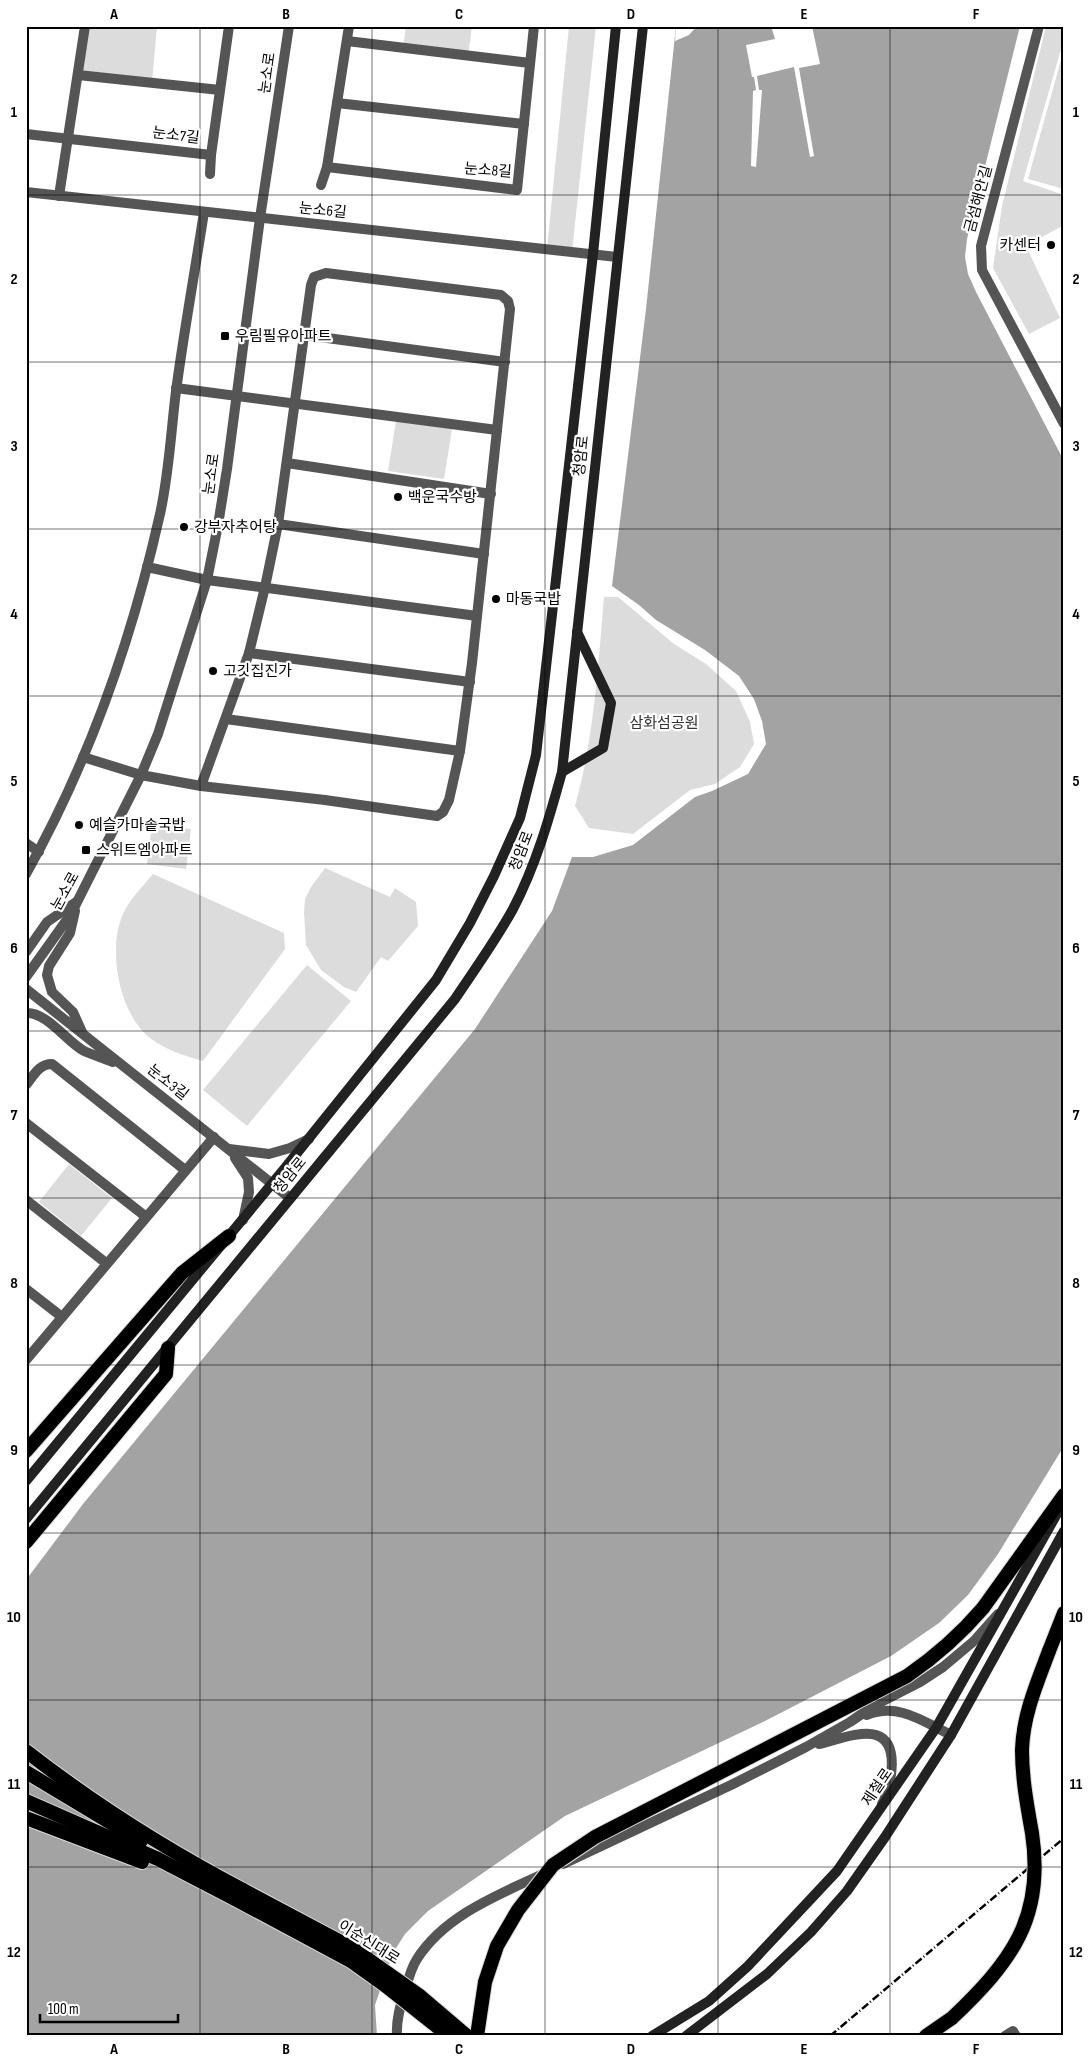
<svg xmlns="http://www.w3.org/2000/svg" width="1090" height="2062" font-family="'Sofia Sans Condensed','Noto Sans KR',sans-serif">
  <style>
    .green { fill: #dcdcdc }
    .water { fill: #a3a3a3 }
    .pier { fill: #fff }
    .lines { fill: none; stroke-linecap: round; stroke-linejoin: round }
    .trunk-casing { stroke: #dbdbdb; stroke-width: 16 }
    .minor { stroke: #555; stroke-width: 10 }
    .tertiary { stroke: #555; stroke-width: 10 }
    .secondary { stroke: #222; stroke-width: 10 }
    .trunk { stroke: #000; stroke-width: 14 }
    .rail { stroke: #000; stroke-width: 2.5; stroke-dasharray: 8 2.5 1 2.5; stroke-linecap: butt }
    .trunk-bridge-casing { stroke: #dbdbdb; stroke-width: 16; stroke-linecap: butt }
    .trunk-bridge { stroke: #000; stroke-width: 14 }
    .grid { fill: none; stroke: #000; stroke-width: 1; stroke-opacity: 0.55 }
    .poi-dot { fill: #000; stroke: #fff; stroke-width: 2 }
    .labels { text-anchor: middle; stroke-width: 4.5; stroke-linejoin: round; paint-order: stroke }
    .street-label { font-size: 15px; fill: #000; stroke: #fff }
    .poi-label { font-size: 15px; fill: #000; stroke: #fff; text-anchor: start }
    .park-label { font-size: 15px; fill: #333; stroke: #fff }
    .neatline { fill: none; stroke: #000; stroke-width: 2 }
    .grid-label { font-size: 16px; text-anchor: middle; font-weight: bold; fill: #000 }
  </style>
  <rect width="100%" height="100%" fill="#fff"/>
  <g class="green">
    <polygon points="85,26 157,26 152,83 78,75"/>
    <polygon points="406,26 472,26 468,56 403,48"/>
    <polygon points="569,26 596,26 572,252 547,249"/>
    <polygon points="1046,26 1064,26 1064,39 1023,181 1064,195 1064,225 1026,246 1060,318 1029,334 993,268 1002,206"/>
    <polygon points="1064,49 1064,189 1028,179"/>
    <polygon points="396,421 452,429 444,479 388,471"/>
    <path d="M604 597H618L674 644 706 664 736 691 750 722 754 744 740 767 715 784 690 790 633 834 589 828 575 806C594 738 598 667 604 597Z"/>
    <polygon points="152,824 191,829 186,869 147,864"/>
    <polygon points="325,868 390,897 395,888 416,902 418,926 388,961 381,957 356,992 344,987 321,970 306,945 304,913 305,899 311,887"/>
    <path d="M153 874 284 933 285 949 203 1061C185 1056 166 1050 150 1038 119 1014 107 949 123 914 130 899 142 887 153 874Z"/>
    <polygon points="307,965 351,1001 247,1126 203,1090"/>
    <polygon points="69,1164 112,1198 81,1236 39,1202"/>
  </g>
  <polygon class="water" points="676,26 1020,26 967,239 965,257 968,274 976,292 1064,461 1064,1446 998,1554 968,1595 939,1623 891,1656 765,1721 565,1816 428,1911 405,1934 393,1953 375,2005 377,2036 26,2036 26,1580 83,1504 475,1029 552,911 572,857 593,857 633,845 695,797 712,791 748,774 766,744 762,721 754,699 739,676 705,650 656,620 639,605 612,586 646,309"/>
  <g class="pier">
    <polygon points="676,26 697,26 689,35 675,41"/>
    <polygon points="771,26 812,26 820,64 799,68 814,156 810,157 794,67 757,76 759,90 762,90 756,167 751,166 753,91 756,90 754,77 752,77 746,45 775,39"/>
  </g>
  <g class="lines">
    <g class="trunk-casing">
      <g id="trunk">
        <polyline points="26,1451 182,1273 229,1236"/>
        <polyline points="26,1542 166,1374 168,1348"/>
        <polyline points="983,1608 1064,1495"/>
        <polyline points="1049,1651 1064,1613"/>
        <path d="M26 1751C94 1804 167 1850 243 1890"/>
        <polyline points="26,1772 141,1841"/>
        <polyline points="26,1801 158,1859 235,1899"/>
        <polyline points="26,1818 142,1862"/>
        <polyline points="926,2036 952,2018"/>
      </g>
    </g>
    <g class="minor">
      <polyline points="1039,26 981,246 982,270 1064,424"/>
      <polyline points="347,41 530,63"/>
      <polyline points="78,75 220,90"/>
      <polyline points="337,103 524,124"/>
      <polyline points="26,134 211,155 229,26"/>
      <polyline points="327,167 517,190 534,26"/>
      <polyline points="210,174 211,155"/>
      <polyline points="321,185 327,167 349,26"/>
      <polyline points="59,196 85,26"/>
      <polyline points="260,218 289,26"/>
      <polyline points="305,335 505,362"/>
      <polyline points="176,388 497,430"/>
      <polyline points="287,463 491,494"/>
      <polyline points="278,524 484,554"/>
      <polyline points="147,567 207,580 477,616"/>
      <polyline points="249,653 470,682"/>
      <polyline points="226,719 460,751"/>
      <polyline points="83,757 141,775 201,786 325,800 437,816 443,812 449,800 460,751 472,663 510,309 508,301 501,295 326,273 314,277 311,285 278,524 265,587 249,653 201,786"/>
      <polyline points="26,843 39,852"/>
      <path d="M26 874C89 762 132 639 160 514 169 474 171 431 176 391 184 331 195 271 204 212"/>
      <path d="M26 1085C34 1075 39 1064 52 1064L185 1170"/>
      <polyline points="26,1123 145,1216"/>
      <polyline points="26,1200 106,1263"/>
      <polyline points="26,1289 62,1317"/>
      <polyline points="26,1360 214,1137"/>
      <path d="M867 1715C898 1702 924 1722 951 1735"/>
      <path d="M819 1744C833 1741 861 1730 876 1735 901 1743 891 1786 882 1804"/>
      <polyline points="563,1864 731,1785 806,1747 850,1722 875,1705 920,1682 943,1667 974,1641 998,1614"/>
      <path d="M397 2036C396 2020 400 2006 405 1991 408 1980 411 1968 417 1959 445 1915 500 1894 545 1873"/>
      <polyline points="1005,2036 1013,2031 1016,2036"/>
    </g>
    <g class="tertiary">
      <polyline points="26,192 617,257"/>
      <polyline points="75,911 70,933 49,966 47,975 52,992 73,1012 82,1032"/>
      <polyline points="26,952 47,922 76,902"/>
      <polyline points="26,977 71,914 141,775 158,734 207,580 218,525 227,469 260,218"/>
      <polyline points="26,989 290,1198"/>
      <path d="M26 1013C47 1012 66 1041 84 1051 93 1055 103 1058 113 1062"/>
      <polyline points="229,1149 269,1154 290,1148 309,1139"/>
      <polyline points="235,1158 248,1178 249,1192 243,1220"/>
    </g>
    <g class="secondary">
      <polyline points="562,772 603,748 611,703 577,632"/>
      <polyline points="26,1481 285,1168 436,980 470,923 494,876 520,818 536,755 593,254 616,26"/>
      <path d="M26 1519 455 999C475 969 496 940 513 909 536 865 549 819 562 772L643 26"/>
      <polyline points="652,2036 709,2001 748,1966 837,1871 936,1728 1058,1512"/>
      <polyline points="686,2036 767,1974 811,1932 847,1891 885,1837 951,1735 1064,1531"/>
    </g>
    <use href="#trunk" class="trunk"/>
    <polyline class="rail" points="830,2036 1064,1838"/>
    <g class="trunk-bridge-casing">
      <g id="trunk-bridge">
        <polyline points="243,1890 352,1948 420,1996 467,2036"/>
        <polyline points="235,1899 351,1961 386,1986 449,2036"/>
        <path d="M952 2018C1011 1962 1045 1918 1032 1833 1027 1805 1022 1778 1022 1750 1023 1715 1037 1683 1049 1651"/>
        <path d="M477 2036 485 1982 497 1946 518 1910 553 1865 595 1837 907 1676C936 1656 960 1635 983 1608"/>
      </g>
    </g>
    <use href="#trunk-bridge" class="trunk-bridge"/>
  </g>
  <path class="grid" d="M200 26V2036M372 26V2036M545 26V2036M718 26V2036M890 26V2036M26 195H1064M26 362H1064M26 529H1064M26 696H1064M26 864H1064M26 1031H1064M26 1198H1064M26 1365H1064M26 1533H1064M26 1700H1064M26 1867H1064"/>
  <g class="poi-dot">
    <circle cx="1051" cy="245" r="5"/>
    <rect x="220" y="331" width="10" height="10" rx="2.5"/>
    <circle cx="398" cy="497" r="5"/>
    <circle cx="184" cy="527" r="5"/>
    <circle cx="496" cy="599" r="5"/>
    <circle cx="213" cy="671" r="5"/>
    <circle cx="79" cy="825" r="5"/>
    <rect x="81" y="845" width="10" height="10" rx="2.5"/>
  </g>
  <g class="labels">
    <g class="street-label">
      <text transform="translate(267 73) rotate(-82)" y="5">눈소로</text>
      <text transform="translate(176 135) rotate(7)" y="5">눈소7길</text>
      <text transform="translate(488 170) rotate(4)" y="5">눈소8길</text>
      <text transform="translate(978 199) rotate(-75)" y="5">금섬해안길</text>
      <text transform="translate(323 210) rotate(6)" y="5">눈소6길</text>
      <text transform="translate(581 456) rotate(-84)" y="5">청암로</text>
      <text transform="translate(211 474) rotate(-82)" y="5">눈소로</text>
      <text transform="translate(521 851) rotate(-69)" y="5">청암로</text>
      <text transform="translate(65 891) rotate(-61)" y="5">눈소로</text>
      <text transform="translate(168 1082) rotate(38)" y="5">눈소3길</text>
      <text transform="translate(290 1175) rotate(-51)" y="5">청암로</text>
      <text transform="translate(877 1787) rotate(-56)" y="5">제철로</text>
      <text transform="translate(369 1942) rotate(32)" y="5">이순신대로</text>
    </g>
    <g class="poi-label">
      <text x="1041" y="250" text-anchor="end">카센터</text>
      <text x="235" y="341">우림필유아파트</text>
      <text x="408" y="502">백운국수방</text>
      <text x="194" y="532">강부자추어탕</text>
      <text x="506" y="604">마동국밥</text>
      <text x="223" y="676">고깃집진가</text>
      <text x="89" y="830">예슬가마솥국밥</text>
      <text x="96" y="855">스위트엠아파트</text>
    </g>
    <g class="park-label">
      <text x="664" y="728">삼화섬공원</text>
    </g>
  </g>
  <rect width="1090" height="2062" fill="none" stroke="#ffffff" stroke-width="55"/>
  <path d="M40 2014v8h138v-8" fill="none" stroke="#000000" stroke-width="2.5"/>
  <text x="48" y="2014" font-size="15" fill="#000000" stroke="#ffffff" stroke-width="4" paint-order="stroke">100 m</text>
  <rect x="28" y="28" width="1034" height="2006" class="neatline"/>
  <g class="grid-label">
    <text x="114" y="19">A</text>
    <text x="286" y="19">B</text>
    <text x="459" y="19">C</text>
    <text x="631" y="19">D</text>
    <text x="804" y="19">E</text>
    <text x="976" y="19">F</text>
    <text x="14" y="117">1</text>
    <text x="1076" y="117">1</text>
    <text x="14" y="284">2</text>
    <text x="1076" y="284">2</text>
    <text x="14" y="451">3</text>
    <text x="1076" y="451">3</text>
    <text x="14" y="619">4</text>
    <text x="1076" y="619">4</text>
    <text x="14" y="786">5</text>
    <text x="1076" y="786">5</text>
    <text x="14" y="953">6</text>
    <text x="1076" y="953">6</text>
    <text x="14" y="1120">7</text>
    <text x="1076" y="1120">7</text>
    <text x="14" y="1288">8</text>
    <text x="1076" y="1288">8</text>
    <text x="14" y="1455">9</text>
    <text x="1076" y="1455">9</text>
    <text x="14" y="1622">10</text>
    <text x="1076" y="1622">10</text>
    <text x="14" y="1789">11</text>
    <text x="1076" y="1789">11</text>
    <text x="14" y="1957">12</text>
    <text x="1076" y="1957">12</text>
    <text x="114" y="2054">A</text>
    <text x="286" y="2054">B</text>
    <text x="459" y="2054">C</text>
    <text x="631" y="2054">D</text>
    <text x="804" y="2054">E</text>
    <text x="976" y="2054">F</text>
  </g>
</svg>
